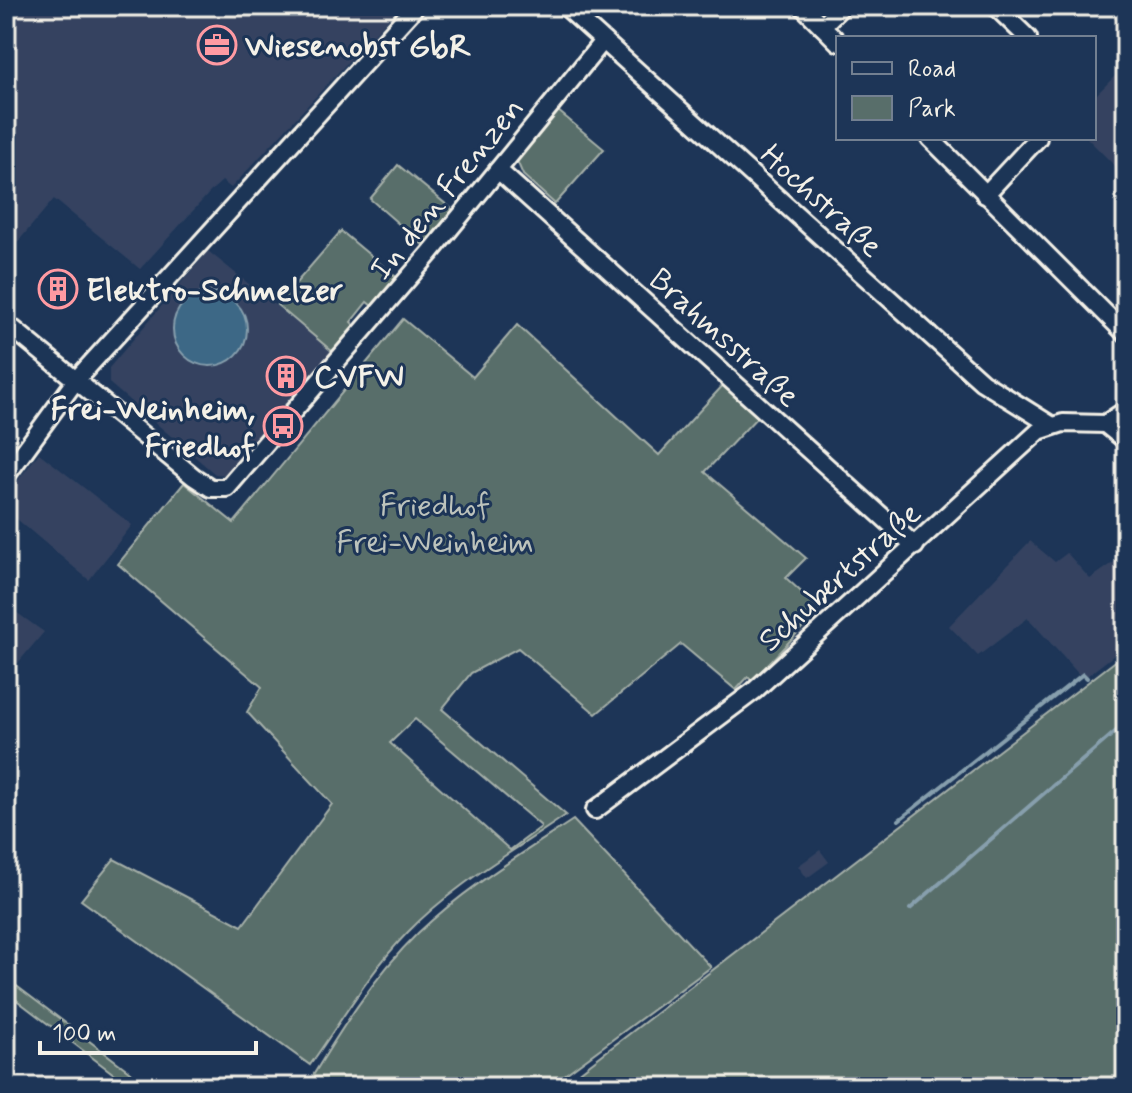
<svg xmlns="http://www.w3.org/2000/svg" width="1132" height="1093" font-family="Mynerve,sans-serif">
  <style>
    .built { fill: #344361 }
    .green { fill: #586e6a; stroke: #a6b0a9; stroke-width: 2; fill-rule: evenodd }
    .water { fill: #3e6886; stroke: #879fad; stroke-width: 2 }
    .lines { fill: none; stroke-linecap: round; stroke-linejoin: round }
    .stream { stroke: #879fad; stroke-width: 4 }
    .minor-casing { stroke: #f4f1e8; stroke-width: 22 }
    .minor { stroke: #1d3557; stroke-width: 16 }
    .labels { text-anchor: middle; stroke-width: 6; stroke-linejoin: round; paint-order: stroke }
    .poi-label { font-size: 32px; font-weight: bold; fill: #f4f1e8; stroke: #1d3557; text-anchor: start }
    .street-label { font-size: 32px; fill: #f4f1e8; stroke: #1d3557 }
    .park-label { font-size: 32px; fill: #bdc3bc; stroke: #1d3557 }
  </style>
  <rect width="100%" height="100%" fill="#1d3557"/>
  <filter id="ink" filterUnits="userSpaceOnUse"><feTurbulence type="fractalNoise" baseFrequency=".0125" numOctaves="2"/><feDisplacementMap in="SourceGraphic" scale="16" xChannelSelector="R" yChannelSelector="G"/><feConvolveMatrix kernelMatrix="1 2 1 2 8 2 1 2 1" color-interpolation-filters="sRGB"/></filter>
  <g filter="url(#ink)">
    <g class="built">
      <polygon points="6,6 400,6 231,188 222,181 211,191 140,269 54,199 6,256"/>
      <polygon points="1126,65 1126,177 1087,138 1094,138 1094,97"/>
      <polygon points="208,251 333,352 228,475 215,474 109,383 109,368"/>
      <polygon points="39,453 132,525 89,580 6,510 6,496"/>
      <polygon points="1030,541 1055,562 1067,553 1090,579 1126,554 1126,646 1083,679 1028,618 978,656 949,626"/>
      <polygon points="6,605 44,632 6,677"/>
      <polygon points="820,850 829,862 807,878 798,866"/>
    </g>
    <g class="green">
      <polygon points="557,110 604,149 555,204 523,175 517,161"/>
      <polygon points="398,165 453,210 423,245 370,199"/>
      <polygon points="341,231 396,277 372,306 367,302 351,322 355,326 333,352 277,305"/>
      <path d="M403 319 473 377 517 325 659 455 726 382 760 414 705 472 806 558 786 578 820 609 752 681 748 677 736 690 681 644 596 714 518 648 471 673 442 709 566 815C513 852 453 885 408 932 369 972 342 1020 310 1065L81 900 114 859 242 926 332 804 247 712 262 687 118 564 184 483 234 523ZM415 719 541 826V827L510 850 390 743Z"/>
      <polygon points="1126,653 1126,1087 560,1087"/>
      <path d="M573 820 711 967 548 1087H306C338 1034 373 977 418 933 464 889 520 855 573 820Z"/>
      <polygon points="6,978 150,1087 131,1087 6,992"/>
    </g>
    <circle class="water" cx="210" cy="329" r="37"/>
    <g class="lines">
      <g class="stream">
        <polyline points="1118,712 1122,725"/>
        <polyline points="899,820 1083,674 1087,678"/>
        <polyline points="910,909 1122,726 1126,731"/>
      </g>
      <g class="minor-casing">
        <g id="minor">
          <polyline points="565,6 982,382 1051,425"/>
          <polyline points="802,6 838,42"/>
          <polyline points="995,6 1028,38"/>
          <polyline points="822,26 842,6"/>
          <polyline points="930,138 1126,334"/>
          <polyline points="498,170 915,546"/>
          <polyline points="985,195 1038,138"/>
          <polyline points="6,323 194,477 211,488 227,488 431,252 603,41"/>
          <polyline points="1105,424 1126,441"/>
          <polyline points="6,476 76,380 416,6"/>
          <polyline points="595,810 754,691 1039,431 1063,423 1105,424 1126,410"/>
        </g>
      </g>
      <use href="#minor" class="minor"/>
    </g>
  </g>
  <defs>
    <g id="office-ring" transform="scale(2)"><circle r="9.5" fill="#1d3557" stroke="#ff9aa2" stroke-width="1.5"/><path d="M-6-3h4V-5.5h4V-3h4V5H-6ZM-1-4.5V-3h2v-1.5ZM-6 0V1H6V0Z" fill="#ff9aa2"/></g>
    <g id="building-ring" transform="scale(2)"><circle r="9.5" fill="#1d3557" stroke="#ff9aa2" stroke-width="1.5"/><path d="M-4-6H4V6H1V3H-1V6H-4ZM-2.5-4.3h1.7v1.8h-1.7ZM.8-4.3h1.7v1.8H.8ZM-2.5-1h1.7V.8h-1.7ZM.8-1h1.7V.8H.8Z" fill="#ff9aa2"/></g>
    <g id="bus-ring" transform="scale(2)"><circle r="9.5" fill="#1d3557" stroke="#ff9aa2" stroke-width="1.5"/><path d="M-5-6H5V4H4V6H2V4H-2V6H-4V4H-5ZM-3.5-4V0h7V-4ZM-3.5 1.2v1.5H-2V1.2ZM2 1.2v1.5H3.5V1.2Z" fill="#ff9aa2"/></g>
  </defs>
  <g fill-rule="evenodd">
    <use href="#office-ring" x="217" y="45"/>
    <use href="#building-ring" x="58" y="289"/>
    <use href="#building-ring" x="286" y="376"/>
    <use href="#bus-ring" x="283" y="426"/>
  </g>
  <g class="labels">
    <g class="poi-label">
      <text x="245" y="56">Wiesenobst GbR</text>
      <text x="86" y="300">Elektro-Schmelzer</text>
      <text x="314" y="387">CVFW</text>
      <text x="255" y="419" text-anchor="end">Frei-Weinheim,<tspan x="255" dy="37">Friedhof</tspan></text>
    </g>
    <g class="street-label">
      <text transform="translate(446 188) rotate(-51)" y="11">In den Frenzen</text>
      <text transform="translate(822 200) rotate(42)" y="11">Hochstraße</text>
      <text transform="translate(725 337) rotate(42)" y="11">Brahmsstraße</text>
      <text transform="translate(839 576) rotate(-42)" y="11">Schubertstraße</text>
    </g>
    <g class="park-label">
      <text x="435" y="515">Friedhof<tspan x="435" dy="37">Frei-Weinheim</tspan></text>
    </g>
  </g>
  <rect width="1132" height="1093" fill="none" stroke="#1d3557" stroke-width="32"/>
  <rect x="16" y="16" width="1100" height="1061" fill="none" stroke="#f4f1e8" stroke-width="3" filter="url(#ink)"/>
  <rect x="836" y="36" width="260" height="104" fill="#1d3557" stroke="#738091" stroke-width="2"/>
  <rect x="852" y="62" width="40" height="12" fill="#1d3557" stroke="#738091" stroke-width="2"/>
  <text x="908" y="76" font-size="24" fill="#f4f1e8">Road</text>
  <rect x="852" y="96" width="40" height="24" fill="#586e6a" stroke="#738091" stroke-width="2"/>
  <text x="908" y="116" font-size="24" fill="#f4f1e8">Park</text>
  <path d="M40 1041v12h216v-12" fill="none" stroke="#f4f1e8" stroke-width="4"/>
  <text x="52" y="1041" font-size="24" fill="#f4f1e8" stroke="#1d3557" stroke-width="6" paint-order="stroke">100 m</text>
</svg>
